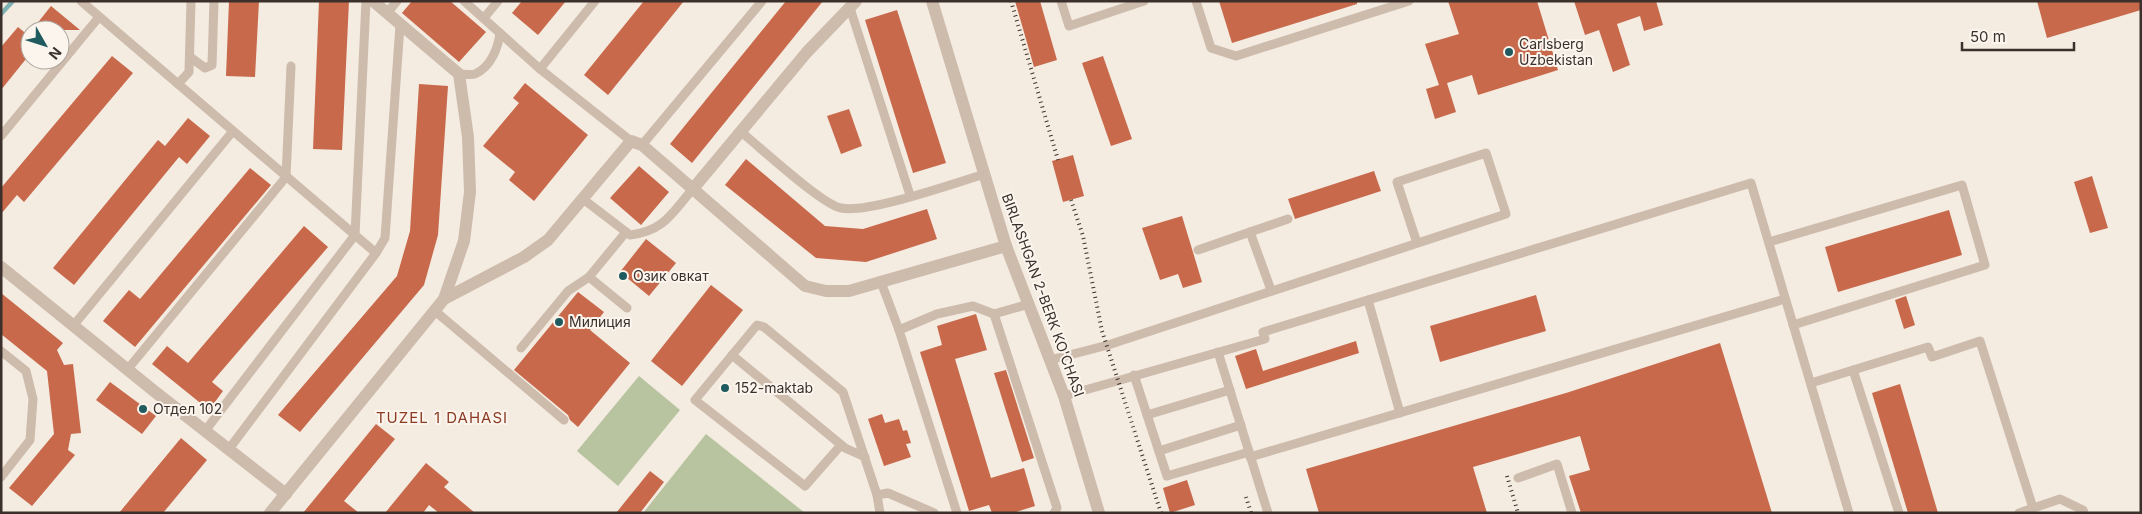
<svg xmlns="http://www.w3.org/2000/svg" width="2142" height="514" font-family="Inter,sans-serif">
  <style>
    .green { fill: #b8c4a0 }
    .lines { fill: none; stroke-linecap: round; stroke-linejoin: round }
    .stream { stroke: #7fb0b2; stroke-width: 4.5 }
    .building { fill: #c8694b }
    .lane { stroke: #cdbbac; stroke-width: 9 }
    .street { stroke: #cdbbac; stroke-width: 12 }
    .rail { stroke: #3b302b; stroke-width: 4; stroke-dasharray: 1 4; stroke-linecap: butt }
    .poi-dot { fill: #1f5a5e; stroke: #fbf5ee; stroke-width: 2 }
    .labels { text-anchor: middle; stroke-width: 4; stroke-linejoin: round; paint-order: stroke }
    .poi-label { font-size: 14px; fill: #3b302b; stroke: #fbf5ee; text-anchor: start }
    .street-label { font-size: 14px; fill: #3b302b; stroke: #fbf5ee }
    .neighbourhood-label { font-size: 15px; letter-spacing: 1px; fill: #8c3b22; stroke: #fbf5ee }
  </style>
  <rect width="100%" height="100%" fill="#f4ebe1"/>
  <g class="green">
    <polygon points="639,376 680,410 618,486 577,451"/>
    <polygon points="706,434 805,513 643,513"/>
  </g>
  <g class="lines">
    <polyline class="stream" points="1,14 13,1"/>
  </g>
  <g class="building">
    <polygon points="229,1 259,1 255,77 226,76"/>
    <polygon points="319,1 349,1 342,150 313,149"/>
    <polygon points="412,1 450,1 486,32 459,62 402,13"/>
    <polygon points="522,1 566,1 538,35 512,13"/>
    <polygon points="644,1 684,1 608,95 584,75"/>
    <polygon points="786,1 823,1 692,163 670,144"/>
    <polygon points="1015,1 1040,1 1057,60 1034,67"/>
    <polygon points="1219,1 1357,1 1357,4 1232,43"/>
    <polygon points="1448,1 1537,1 1558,70 1478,95 1472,75 1447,83 1456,112 1435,119 1426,89 1439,85 1425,44 1459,34"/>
    <polygon points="1574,1 1656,1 1663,25 1644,31 1640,16 1617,24 1630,65 1613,72 1599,30 1585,35"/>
    <polygon points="2037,1 2141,1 2141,10 2047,38"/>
    <polygon points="51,6 80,30 32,30"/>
    <polygon points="897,10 946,163 913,173 865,20"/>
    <polygon points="18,27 30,37 30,54 1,90 1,47"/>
    <polygon points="112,56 133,73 24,202 17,195 1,214 1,188"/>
    <polygon points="1103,56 1132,139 1111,146 1082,63"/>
    <polygon points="525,83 588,135 534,201 509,180 515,172 483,146 519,103 513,98"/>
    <polygon points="419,84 448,86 438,235 424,285 300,432 278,415 397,276 410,231"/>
    <polygon points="849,109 862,146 841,154 827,116"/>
    <polygon points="188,118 210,136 187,164 179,157 74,285 53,268 158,140 165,146"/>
    <polygon points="1073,155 1084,196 1063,202 1052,161"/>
    <polygon points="746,159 825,226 863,229 927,209 937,239 866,262 816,258 725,185"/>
    <polygon points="639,166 669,192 641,225 610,198"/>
    <polygon points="250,168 271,185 135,347 103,321 129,290 140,299"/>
    <polygon points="1374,171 1381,191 1295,219 1288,199"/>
    <polygon points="2092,176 2108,228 2090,233 2074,182"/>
    <polygon points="1949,210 1962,255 1838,292 1825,247"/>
    <polygon points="1182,216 1202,282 1183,288 1178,274 1160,280 1142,228"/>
    <polygon points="304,226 328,247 212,382 223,391 209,410 152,364 167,346 188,363"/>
    <polygon points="646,239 676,263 649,296 620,272"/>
    <polygon points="711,285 743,310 682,386 651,361"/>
    <polygon points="578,292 604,312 590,330 630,363 578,427 570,420 568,415 514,370"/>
    <polygon points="1,293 63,343 57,350 64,365 73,364 81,433 71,434 68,450 75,455 32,506 9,488 54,434 47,371 1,334"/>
    <polygon points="1536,295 1546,331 1440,362 1430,326"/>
    <polygon points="1906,296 1915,325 1904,329 1895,300"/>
    <polygon points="976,314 987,350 955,359 991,478 1024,468 1035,506 1013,513 992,513 989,505 969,511 920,352 942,345 937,326"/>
    <polygon points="1356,341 1359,353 1246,389 1235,356 1256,349 1263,371"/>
    <polygon points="1720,343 1772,513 1581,513 1569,476 1590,470 1580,436 1473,467 1487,513 1319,513 1306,469 1566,393"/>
    <polygon points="1006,370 1034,458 1022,462 994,373"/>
    <polygon points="110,382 156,416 142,434 96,400"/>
    <polygon points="1900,384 1938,513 1908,513 1872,393"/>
    <polygon points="882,414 885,423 899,419 903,431 907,430 911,443 906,444 911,457 884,466 868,419"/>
    <polygon points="376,424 395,439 344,501 359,513 303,513"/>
    <polygon points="181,438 207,460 163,513 119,513"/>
    <polygon points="426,463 449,482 444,487 475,513 439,513 429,505 423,513 385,513"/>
    <polygon points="650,471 664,482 640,513 616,513"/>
    <polygon points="1187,480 1195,505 1170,513 1163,488"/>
  </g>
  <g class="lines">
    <g class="lane">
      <polyline points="81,1 376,253"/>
      <polyline points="464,1 540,69 631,141"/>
      <polyline points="1061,1 1069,26 1144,1"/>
      <polyline points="1196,1 1211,48 1236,56 1409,1"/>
      <polyline points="850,8 910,195"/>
      <polyline points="387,13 397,1"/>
      <polyline points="484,18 498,1"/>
      <polyline points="190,57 205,68 212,65 214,1"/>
      <polyline points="540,69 595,1"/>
      <path d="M459 74C463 74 471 75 475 74 491 67 498 48 500 33"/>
      <polyline points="178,84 189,72 191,1"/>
      <path d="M741 132C760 147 821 204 841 208 868 214 954 183 985 174"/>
      <polyline points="1,136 99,17"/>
      <polyline points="642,145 762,1"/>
      <path d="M583 199 630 235C664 231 671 214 692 190"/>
      <polyline points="1250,232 1288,219"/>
      <polyline points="1769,242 1962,185 1985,265 1793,325"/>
      <polyline points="1198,250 1250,232 1271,290"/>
      <polyline points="589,277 627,308"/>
      <polyline points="881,282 899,330 937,314 973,306 994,314 1029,304"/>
      <polyline points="1368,300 1400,413"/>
      <polyline points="435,311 564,420"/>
      <polyline points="994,314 1057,508 1054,513"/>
      <polyline points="73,326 233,131"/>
      <polyline points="899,330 957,513"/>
      <polyline points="521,348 568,291 589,277 626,232"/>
      <polyline points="1,351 26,371 33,399 30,440 1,477"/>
      <polyline points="1218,352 1268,513"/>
      <polyline points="732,355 845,448 865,457"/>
      <polyline points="1050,360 1108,345 1506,214 1486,153 1397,182 1417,243"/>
      <polyline points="127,370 286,177 291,66"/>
      <polyline points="1853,370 1899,513"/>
      <polyline points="1134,375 1167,476 1249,452"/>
      <polyline points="1811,383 1928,347 1932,357 1980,341 2033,508"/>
      <polyline points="1064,396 1265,339 1263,332 1751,183 1849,513"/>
      <polyline points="1147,415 1230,390"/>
      <polyline points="205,431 355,235 366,1"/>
      <polyline points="841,445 805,486 695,400 757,325 764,327 843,392 877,495"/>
      <polyline points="229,449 376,253 385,238 400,25"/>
      <polyline points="1159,451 1241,425"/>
      <polyline points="1250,457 1785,299"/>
      <polyline points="1518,478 1557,464 1572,513"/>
      <polyline points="880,513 877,495 888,493 934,513"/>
      <polyline points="2019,513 2060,499 2083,510 2084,513"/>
    </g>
    <g class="street">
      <polyline points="932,1 1006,246 1064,396 1099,513"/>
      <polyline points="692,190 807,52 856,1"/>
      <polyline points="1,267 154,391 286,494"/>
      <polyline points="444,299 524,257 548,240 631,141 642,145 805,286 826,291 849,291 1006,246"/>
      <polyline points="270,513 444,299 464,241 470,192 468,137 459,74 373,1"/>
    </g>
    <g class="rail">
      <polyline points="1011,1 1058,160"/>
      <polyline points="1071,200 1083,236 1102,331 1161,513"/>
      <polyline points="1507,476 1518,513"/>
      <polyline points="1246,497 1251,513"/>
    </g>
  </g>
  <g class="poi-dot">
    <circle cx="1509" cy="52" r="5"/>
    <circle cx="623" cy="276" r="5"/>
    <circle cx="559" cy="322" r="5"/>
    <circle cx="725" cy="388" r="5"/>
    <circle cx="143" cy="409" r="5"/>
  </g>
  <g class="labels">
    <g class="poi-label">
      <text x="1519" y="49">Carlsberg<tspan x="1519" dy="16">Uzbekistan</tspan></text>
      <text x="633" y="281">Озик овкат</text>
      <text x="569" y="327">Милиция</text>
      <text x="735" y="393">152-maktab</text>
      <text x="153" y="414">Отдел 102</text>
    </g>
    <g class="street-label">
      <text transform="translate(1043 295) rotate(70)" y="5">BIRLASHGAN 2-BERK KO'CHASI</text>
    </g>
    <g class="neighbourhood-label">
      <text x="442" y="423">TUZEL 1 DAHASI</text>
    </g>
  </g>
  <rect width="2142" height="514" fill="none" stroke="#3b302b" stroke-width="5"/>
  <g transform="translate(45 45) rotate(129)"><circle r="24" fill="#fbf5ee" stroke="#aea6a0"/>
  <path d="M0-4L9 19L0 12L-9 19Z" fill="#1f5a5e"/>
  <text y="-8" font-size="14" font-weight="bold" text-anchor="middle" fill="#3b302b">N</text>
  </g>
  <path d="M1962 42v8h112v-8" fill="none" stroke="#3b302b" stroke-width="2.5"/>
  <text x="1970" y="42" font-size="15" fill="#3b302b" stroke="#fbf5ee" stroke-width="4" paint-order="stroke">50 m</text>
</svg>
